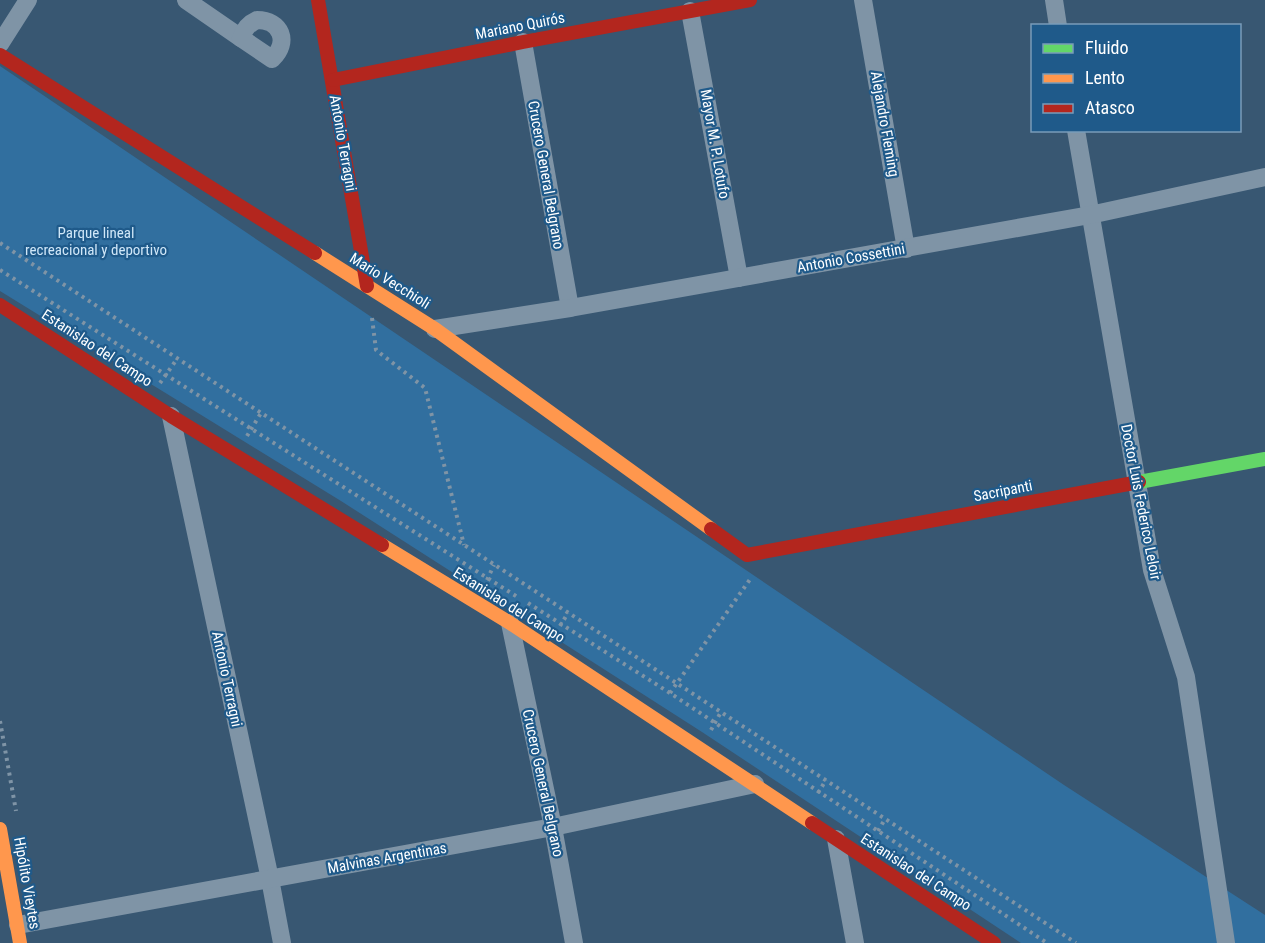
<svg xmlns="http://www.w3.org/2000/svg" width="1265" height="943" font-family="'Roboto Condensed',sans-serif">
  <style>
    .green { fill: #316f9f }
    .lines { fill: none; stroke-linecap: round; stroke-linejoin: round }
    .path { stroke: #7f94a6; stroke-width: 4; stroke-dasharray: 3 4.5; stroke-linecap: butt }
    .street { stroke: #7f94a6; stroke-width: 18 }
    .fast { stroke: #63d668; stroke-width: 14 }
    .slow { stroke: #ff974d; stroke-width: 14 }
    .jam { stroke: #b3261e; stroke-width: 14 }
    .labels { text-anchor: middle; stroke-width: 4.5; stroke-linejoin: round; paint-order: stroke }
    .street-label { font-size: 15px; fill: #fff; stroke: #1f5a8a }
    .park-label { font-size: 15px; fill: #d0e7f8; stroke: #1f5a8a }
  </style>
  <rect width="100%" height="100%" fill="#385772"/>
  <polygon class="green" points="0,66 1064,785 1265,915 1265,943 1021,943 702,732 341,501 0,291"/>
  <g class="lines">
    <g class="path">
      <polyline points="0,243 1076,943"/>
      <polyline points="0,270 519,598"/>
      <polyline points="372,318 376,350 425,388 464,545"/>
      <polyline points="160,383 177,359"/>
      <polyline points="247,436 261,413"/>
      <polyline points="487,580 494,565"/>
      <polyline points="528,603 670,693 1047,943"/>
      <polyline points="560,626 568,613"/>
      <polyline points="670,693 751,578"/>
      <polyline points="0,721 16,811"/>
      <polyline points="711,730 721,712"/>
      <polyline points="818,793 826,780"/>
      <polyline points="878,831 885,819"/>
    </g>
    <g class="street">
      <polyline points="186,0 241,38"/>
      <polyline points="863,0 906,249"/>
      <polyline points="1054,0 1058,26"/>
      <polyline points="690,11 739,278"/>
      <path d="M257 20C281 20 290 42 272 59L241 38C244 29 248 24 257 20Z"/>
      <polyline points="523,42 570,308"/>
      <polyline points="0,44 28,0"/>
      <polyline points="1076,130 1152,570 1186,677 1226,943"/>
      <polyline points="435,329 570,308 1090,215 1265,177"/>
      <polyline points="171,416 270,879 282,943"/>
      <polyline points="510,623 553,827 574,943"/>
      <polyline points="836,839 855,943"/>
      <polyline points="18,925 553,827 755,784"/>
    </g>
    <polyline class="fast" points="1139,482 1265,459"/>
    <g class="slow">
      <polyline points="315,253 435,329 711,529"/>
      <polyline points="382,545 510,623 812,823"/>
      <polyline points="0,829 20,943"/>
    </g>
    <g class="jam">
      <polyline points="318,0 367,286"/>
      <polyline points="0,55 315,253"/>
      <polyline points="333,80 523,42 750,0"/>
      <polyline points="0,305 171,416 382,545"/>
      <polyline points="711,529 747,555 1139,482"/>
      <polyline points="812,823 994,943"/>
    </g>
  </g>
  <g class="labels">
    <g class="street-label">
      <text transform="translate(520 26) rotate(-11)" y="5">Mariano Quirós</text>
      <text transform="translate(885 124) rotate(80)" y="5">Alejandro Fleming</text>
      <text transform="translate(343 143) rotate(80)" y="5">Antonio Terragni</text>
      <text transform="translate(715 144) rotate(80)" y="5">Mayor M. P. Lotufo</text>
      <text transform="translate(546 175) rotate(80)" y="5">Crucero General Belgrano</text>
      <text transform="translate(851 258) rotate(-10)" y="5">Antonio Cossettini</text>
      <text transform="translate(390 281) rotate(32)" y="5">Mario Vecchioli</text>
      <text transform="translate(97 348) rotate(33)" y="5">Estanislao del Campo</text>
      <text transform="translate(1003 491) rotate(-11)" y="5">Sacripanti</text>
      <text transform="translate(1141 502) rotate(79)" y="5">Doctor Luis Federico Leloir</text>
      <text transform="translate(509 605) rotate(32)" y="5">Estanislao del Campo</text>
      <text transform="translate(227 679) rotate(78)" y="5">Antonio Terragni</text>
      <text transform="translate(543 783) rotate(78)" y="5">Crucero General Belgrano</text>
      <text transform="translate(387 858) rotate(-10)" y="5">Malvinas Argentinas</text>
      <text transform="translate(916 872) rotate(33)" y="5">Estanislao del Campo</text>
      <text transform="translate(27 883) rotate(80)" y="5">Hipólito Vieytes</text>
    </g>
    <g class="park-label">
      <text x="96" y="238">Parque lineal<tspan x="96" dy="17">recreacional y deportivo</tspan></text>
    </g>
  </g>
  <rect x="1031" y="24" width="210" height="108" fill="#1f5a8a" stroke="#799cb9" stroke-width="1.5"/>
  <rect x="1043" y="44" width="30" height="9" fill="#63d668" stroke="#799cb9" stroke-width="1.5"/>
  <text x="1085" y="54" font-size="18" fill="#ffffff">Fluido</text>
  <rect x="1043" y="74" width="30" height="9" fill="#ff974d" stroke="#799cb9" stroke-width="1.5"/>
  <text x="1085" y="84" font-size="18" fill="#ffffff">Lento</text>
  <rect x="1043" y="104" width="30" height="9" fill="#b3261e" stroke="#799cb9" stroke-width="1.5"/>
  <text x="1085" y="114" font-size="18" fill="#ffffff">Atasco</text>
</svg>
